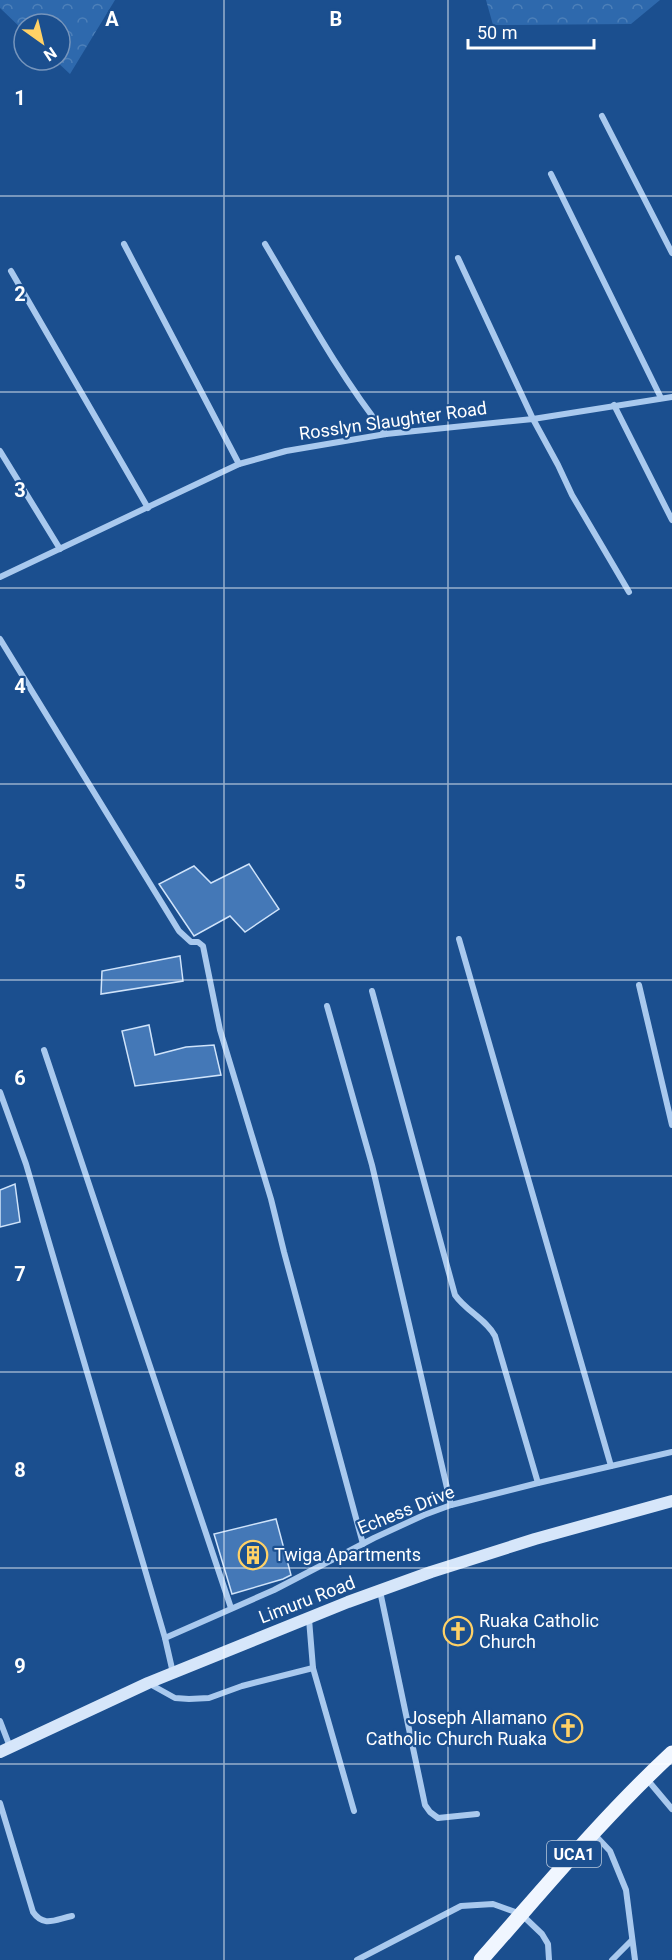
<svg xmlns="http://www.w3.org/2000/svg" width="672" height="1960" font-family="Roboto,sans-serif">
  <style>
    .forest { fill: url(#forest-crowns) }
    .building { fill: #4478b7; stroke: #cfe3fa; stroke-width: 1.5 }
    .lines { fill: none; stroke-linecap: round; stroke-linejoin: round }
    .street { stroke: #a9c9ee; stroke-width: 6 }
    .secondary { stroke: #d6e6fa; stroke-width: 12 }
    .primary { stroke: #f0f6ff; stroke-width: 15 }
    .grid { fill: none; stroke: #fff; stroke-width: 1.5; stroke-opacity: 0.55 }
    .labels { text-anchor: middle; stroke-width: 4.5; stroke-linejoin: round; paint-order: stroke }
    .shield { fill: #1b4f8f; stroke: #bbcadd; stroke-width: 1.5 }
    .shield-label { font-size: 16px; font-weight: bold; fill: #fff }
    .street-label { font-size: 18px; fill: #fff; stroke: #1b4f8f }
    .poi-label { font-size: 18px; fill: #fff; stroke: #1b4f8f; text-anchor: start }
    .grid-label { font-size: 20px; text-anchor: middle; font-weight: bold; fill: #fff; stroke: #1b4f8f; stroke-width: 4.5; stroke-linejoin: round; paint-order: stroke }
  </style>
  <defs>
    <pattern id="forest-crowns" width="20" height="18" patternUnits="userSpaceOnUse" patternTransform="scale(1.5)"><rect width="20" height="18" fill="#2e69ad"/><path d="M2 6a3 3 0 1 1 6 0M12 15a3 3 0 1 1 6 0" fill="none" stroke="#4d80b9"/></pattern>
  </defs>
  <rect width="100%" height="100%" fill="#1b4f8f"/>
  <g class="forest">
    <polygon points="0,0 115,0 70,74 55,60 60,60 60,24 24,24 24,31 0,8"/>
    <polygon points="486,0 660,0 631,24 493,25"/>
  </g>
  <g class="building">
    <polygon points="249,864 279,909 245,932 230,916 194,936 159,884 194,866 211,883"/>
    <polygon points="180,956 183,981 101,994 102,971"/>
    <polygon points="149,1025 155,1055 186,1047 214,1045 221,1075 135,1086 122,1031"/>
    <polygon points="15,1184 20,1222 0,1227 0,1190"/>
    <polygon points="276,1519 291,1575 283,1579 232,1594 214,1534"/>
  </g>
  <g class="lines">
    <g class="street">
      <polyline points="602,116 672,253"/>
      <polyline points="551,174 661,398"/>
      <polyline points="124,244 239,464"/>
      <path d="M265 244C303 308 339 375 386 434"/>
      <polyline points="458,258 533,419 558,465 572,495 629,592"/>
      <polyline points="11,271 148,508"/>
      <polyline points="614,405 672,520"/>
      <polyline points="0,451 60,549"/>
      <polyline points="0,577 239,464 286,451 386,434 533,419 672,397"/>
      <polyline points="0,639 179,931 191,942 198,942 203,946 220,1030 271,1199 284,1252 363,1544"/>
      <polyline points="459,939 611,1466"/>
      <polyline points="639,985 672,1125"/>
      <path d="M372 991 455 1295C466 1311 486 1319 495 1336L538 1483"/>
      <polyline points="327,1006 372,1165 451,1505"/>
      <polyline points="44,1050 231,1608"/>
      <polyline points="0,1092 26,1164 165,1638"/>
      <polyline points="380,1591 425,1805 430,1812 438,1818 477,1814"/>
      <polyline points="309,1619 313,1668 354,1811"/>
      <polyline points="173,1673 165,1638 274,1590 374,1538 424,1515 451,1505 538,1483 672,1452"/>
      <polyline points="148,1683 175,1698 189,1699 209,1698 242,1686 313,1668"/>
      <polyline points="0,1721 10,1747"/>
      <polyline points="646,1778 672,1809"/>
      <path d="M0 1803 33 1912C44 1928 56 1919 72 1916"/>
      <polyline points="594,1834 610,1851 626,1890 635,1960"/>
      <polyline points="357,1960 461,1906 493,1904 521,1914 542,1934 548,1944 549,1960"/>
      <polyline points="612,1960 631,1941"/>
    </g>
    <polyline class="secondary" points="0,1752 148,1683 348,1602 431,1572 535,1539 672,1501"/>
    <path class="primary" d="M481 1960C543 1890 603 1817 672 1753"/>
  </g>
  <path class="grid" d="M224 0V1960M448 0V1960M0 196H672M0 392H672M0 588H672M0 784H672M0 980H672M0 1176H672M0 1372H672M0 1568H672M0 1764H672"/>
  <defs>
    <g id="building-ring" transform="scale(1.5)"><circle r="9.5" fill="#1b4f8f" stroke="#ffd166" stroke-width="1.5"/><path d="M-4-6H4V6H1V3H-1V6H-4ZM-2.5-4.3h1.7v1.8h-1.7ZM.8-4.3h1.7v1.8H.8ZM-2.5-1h1.7V.8h-1.7ZM.8-1h1.7V.8H.8Z" fill="#ffd166"/></g>
    <g id="church-ring" transform="scale(1.5)"><circle r="9.5" fill="#1b4f8f" stroke="#ffd166" stroke-width="1.5"/><path d="M-1.2-6h2.4v3.5h3.3v2.4h-3.3V6h-2.4V-.1h-3.3v-2.4h3.3Z" fill="#ffd166"/></g>
  </defs>
  <g fill-rule="evenodd">
    <use href="#building-ring" x="253" y="1555"/>
    <use href="#church-ring" x="458" y="1631"/>
    <use href="#church-ring" x="568" y="1728"/>
  </g>
  <g class="labels">
    <rect class="shield" x="547" y="1841" width="54" height="26" rx="4.5"/>
    <g class="shield-label">
      <text x="574" y="1860">UCA1</text>
    </g>
    <g class="street-label">
      <text transform="translate(393 421) rotate(-8)" y="6">Rosslyn Slaughter Road</text>
      <text transform="translate(406 1510) rotate(-22)" y="6">Echess Drive</text>
      <text transform="translate(307 1600) rotate(-21)" y="6">Limuru Road</text>
    </g>
    <g class="poi-label">
      <text x="274" y="1561">Twiga Apartments</text>
      <text x="479" y="1627">Ruaka Catholic<tspan x="479" dy="21">Church</tspan></text>
      <text x="547" y="1724" text-anchor="end">Joseph Allamano<tspan x="547" dy="21">Catholic Church Ruaka</tspan></text>
    </g>
  </g>
  <g class="grid-label">
    <text x="112" y="26">A</text>
    <text x="336" y="26">B</text>
    <text x="20" y="105">1</text>
    <text x="20" y="301">2</text>
    <text x="20" y="497">3</text>
    <text x="20" y="693">4</text>
    <text x="20" y="889">5</text>
    <text x="20" y="1085">6</text>
    <text x="20" y="1281">7</text>
    <text x="20" y="1477">8</text>
    <text x="20" y="1673">9</text>
  </g>
  <g transform="translate(42 42) rotate(146)"><circle r="28" fill="#1b4f8f" stroke="#7695bc" stroke-width="1.5"/>
  <path d="M0-4.5L10 22L0 15L-10 22Z" fill="#ffd166"/>
  <text y="-9" font-size="16" font-weight="bold" text-anchor="middle" fill="#ffffff">N</text>
  </g>
  <path d="M468 39v9h126v-9" fill="none" stroke="#ffffff" stroke-width="3"/>
  <text x="477" y="39" font-size="18" fill="#ffffff" stroke="#1b4f8f" stroke-width="4.5" paint-order="stroke">50 m</text>
</svg>
